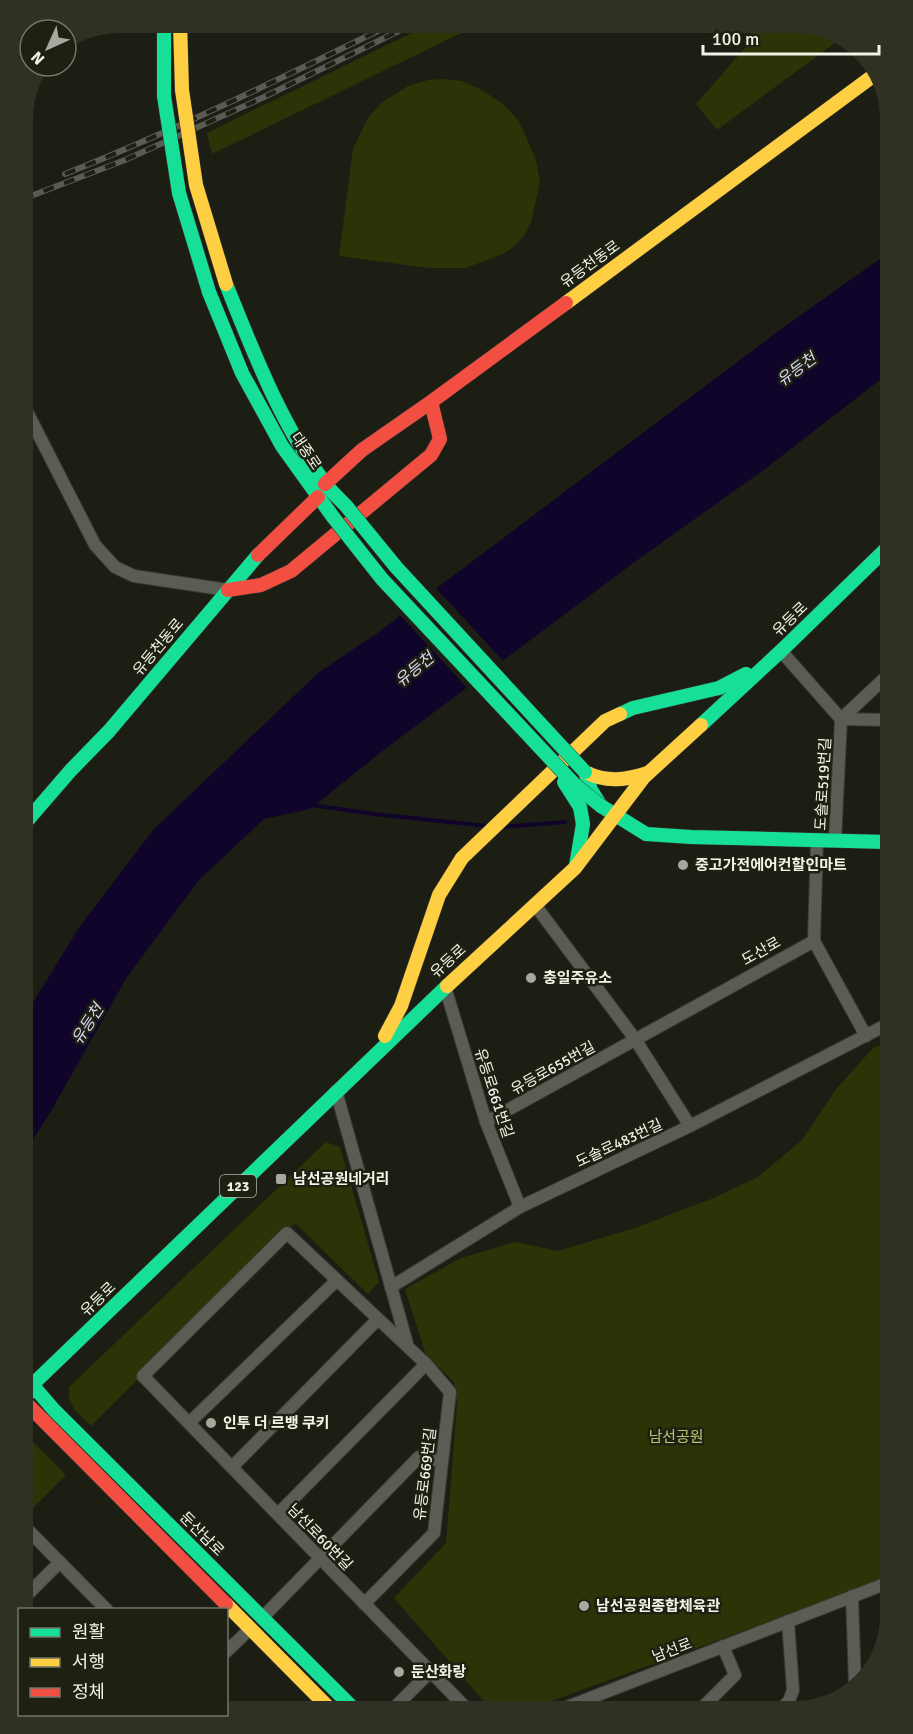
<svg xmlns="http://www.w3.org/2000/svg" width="913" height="1734" font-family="Signika,'Noto Sans KR',sans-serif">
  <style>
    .green { fill: #2c3306 }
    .water { fill: #10042a }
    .pier { fill: #1c1e14 }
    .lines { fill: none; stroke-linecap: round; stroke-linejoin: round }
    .stream { stroke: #10042a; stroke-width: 4 }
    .street-casing { stroke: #383a33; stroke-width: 14 }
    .fast-casing { stroke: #383a33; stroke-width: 15 }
    .slow-casing { stroke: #383a33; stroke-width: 15 }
    .jam-casing { stroke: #383a33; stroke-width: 15 }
    .street { stroke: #5b5d55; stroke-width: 12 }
    .fast { stroke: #16e098; stroke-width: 14 }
    .slow { stroke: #ffcf43; stroke-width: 14 }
    .jam { stroke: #f24e42; stroke-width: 14 }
    .rail-casing { stroke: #595b54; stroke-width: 6 }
    .rail { stroke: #1e2111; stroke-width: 4; stroke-dasharray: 11; stroke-linecap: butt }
    .fast-bridge-casing { stroke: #383a33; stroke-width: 15; stroke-linecap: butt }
    .slow-bridge-casing { stroke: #383a33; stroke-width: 15; stroke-linecap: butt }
    .fast-bridge { stroke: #16e098; stroke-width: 14 }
    .slow-bridge { stroke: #ffcf43; stroke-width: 14 }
    .poi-dot { fill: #a6a99e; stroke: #1e2111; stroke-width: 2 }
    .labels { text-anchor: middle; stroke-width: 5; stroke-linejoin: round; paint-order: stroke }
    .shield { fill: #1e2111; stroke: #b2b5a8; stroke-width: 1.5 }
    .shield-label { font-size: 14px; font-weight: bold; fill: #f1f4e9 }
    .street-label { font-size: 15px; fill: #f1f4e9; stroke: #1e2111 }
    .poi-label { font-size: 15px; font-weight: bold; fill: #f1f4e9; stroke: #1e2111; text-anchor: start }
    .park-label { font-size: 15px; fill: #b7c871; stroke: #1e2111 }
    .water-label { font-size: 16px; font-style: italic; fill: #dad6f7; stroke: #1e2111 }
  </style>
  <rect width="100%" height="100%" fill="#1c1e14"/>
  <g class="green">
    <polygon points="432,23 482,23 212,154 207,133"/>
    <polygon points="746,23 802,23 843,37 717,130 696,104 751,41 750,28"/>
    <polygon points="445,79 462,81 482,90 503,104 519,121 536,160 540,182 531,222 525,234 516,245 505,253 466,268 429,268 339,256 353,149 368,118 381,103 408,86 428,80"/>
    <polygon points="888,1044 890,1578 535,1707 490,1708 394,1598 446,1543 457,1405 454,1382 426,1355 405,1289 461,1258 515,1242 558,1251 635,1228 711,1199 758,1177 802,1140 837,1088 874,1047"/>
    <path d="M326 1142 340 1147 379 1282 368 1294 295 1223 91 1426C79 1414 66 1405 69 1387Z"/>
    <polygon points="29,1441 34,1443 66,1475 29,1512"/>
  </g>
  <polygon class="water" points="884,256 885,376 765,469 636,561 385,749 310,809 264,819 199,880 127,977 51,1111 28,1147 27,1012 80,926 154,829 318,673 376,634 777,332"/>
  <polygon class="pier" points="435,587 505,663 469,690 399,614"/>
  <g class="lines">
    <g class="stream">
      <polyline points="312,805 374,814 487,826"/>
      <polyline points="503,827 565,822"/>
    </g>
    <g class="street-casing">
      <g id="street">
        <polyline points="24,406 95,545 115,567 134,576 228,590"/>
        <polyline points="781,651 841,719 886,720"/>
        <polyline points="835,841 841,719 886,677"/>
        <polyline points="535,905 635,1039 690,1126"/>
        <polyline points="814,941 866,1036"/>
        <polyline points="814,941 817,840"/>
        <polyline points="445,987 486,1122 520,1207"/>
        <polyline points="336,1091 408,1347"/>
        <polyline points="486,1122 814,941"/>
        <polyline points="391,1287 520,1207 690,1126 888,1024"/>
        <polyline points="189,1423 337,1280"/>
        <polyline points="232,1467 378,1319"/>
        <polyline points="278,1514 426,1364"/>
        <polyline points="29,1531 107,1610"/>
        <polyline points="30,1592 60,1562"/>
        <polyline points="852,1596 855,1685"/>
        <polyline points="364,1604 434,1533 450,1392 426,1364 287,1233 143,1376 466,1708"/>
        <polyline points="262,1618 419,1457 442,1461"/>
        <polyline points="226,1652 250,1629"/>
        <polyline points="705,1705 735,1675 723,1646"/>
        <polyline points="785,1705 789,1701 793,1690 788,1621"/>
        <polyline points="567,1707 890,1582"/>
        <polyline points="394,1708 430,1672"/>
      </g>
    </g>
    <g class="fast-casing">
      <g id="fast">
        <path d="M226 284C253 351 281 425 325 483 331 492 340 499 347 507"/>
        <polyline points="209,292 242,373 282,446 333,517"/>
        <polyline points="620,714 633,708 719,688 746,674"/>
        <polyline points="701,725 781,651 885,550"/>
        <polyline points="585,772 591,790 601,806 646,834 691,837 887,842"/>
        <polyline points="26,822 71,770 109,731 258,555"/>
        <polyline points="576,866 583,824"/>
        <polyline points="29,1381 54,1410 354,1709"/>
        <polyline points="29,1393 32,1385 447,986"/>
      </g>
    </g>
    <g class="slow-casing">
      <g id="slow">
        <polyline points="566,303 877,73"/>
        <path d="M585 772C607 783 626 780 648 773"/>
        <polyline points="447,986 575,868 644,777 701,725"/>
        <polyline points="385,1036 401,1006 439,895 462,858 605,721 620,714"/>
        <polyline points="226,1604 330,1709"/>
      </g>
    </g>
    <g class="jam-casing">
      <g id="jam">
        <polyline points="325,484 362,450 431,402 566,303"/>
        <polyline points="258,555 318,497"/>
        <polyline points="228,590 261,585 291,571 431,455 440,439 431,402"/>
        <polyline points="29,1406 226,1604"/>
      </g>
    </g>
    <use href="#street" class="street"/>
    <use href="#fast" class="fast"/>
    <use href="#slow" class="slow"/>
    <use href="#jam" class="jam"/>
    <g class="rail-casing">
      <g id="rail">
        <path d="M65 174C178 129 286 76 394 23"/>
        <polyline points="23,199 125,160 262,98 415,23"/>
      </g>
    </g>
    <use href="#rail" class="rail"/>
    <g class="fast-bridge-casing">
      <g id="fast-bridge">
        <polyline points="164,23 164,96 179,193 209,292"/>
        <polyline points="347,507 396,567 585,772"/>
        <polyline points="333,517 382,579 575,785 601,806"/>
        <polyline points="564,782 580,807 583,824"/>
      </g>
    </g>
    <g class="slow-bridge-casing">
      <polyline id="slow-bridge" points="180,23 182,90 196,185 226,284"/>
    </g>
    <use href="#fast-bridge" class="fast-bridge"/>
    <use href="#slow-bridge" class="slow-bridge"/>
  </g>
  <g class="poi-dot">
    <circle cx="683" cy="865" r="6"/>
    <circle cx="531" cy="978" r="6"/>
    <rect x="275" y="1173" width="12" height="12" rx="3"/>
    <circle cx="211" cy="1423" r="6"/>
    <circle cx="584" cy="1606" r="6"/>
    <circle cx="399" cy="1672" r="6"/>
  </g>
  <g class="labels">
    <rect class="shield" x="220" y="1175" width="36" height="22" rx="4.5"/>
    <g class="shield-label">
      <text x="238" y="1191">123</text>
    </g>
    <g class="street-label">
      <text transform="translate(590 264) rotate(-36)" y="5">유등천동로</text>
      <text transform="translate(306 451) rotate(56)" y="5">대종로</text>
      <text transform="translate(790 619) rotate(-44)" y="5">유등로</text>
      <text transform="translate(158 647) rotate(-50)" y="5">유등천동로</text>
      <text transform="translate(823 784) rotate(-87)" y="5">도솔로519번길</text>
      <text transform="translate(761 951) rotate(-29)" y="5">도산로</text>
      <text transform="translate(448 961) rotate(-42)" y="5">유등로</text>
      <text transform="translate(553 1068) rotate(-29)" y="5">유등로655번길</text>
      <text transform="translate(494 1093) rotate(72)" y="5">유등로661번길</text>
      <text transform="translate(619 1143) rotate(-25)" y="5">도솔로483번길</text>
      <text transform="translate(98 1299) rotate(-44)" y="5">유등로</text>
      <text transform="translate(425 1474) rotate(-83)" y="5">유등로669번길</text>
      <text transform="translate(202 1534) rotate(45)" y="5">둔산남로</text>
      <text transform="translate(320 1537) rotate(46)" y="5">남선로60번길</text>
      <text transform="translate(672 1650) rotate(-21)" y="5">남선로</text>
    </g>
    <g class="poi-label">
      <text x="695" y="870">중고가전에어컨할인마트</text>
      <text x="543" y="983">충일주유소</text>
      <text x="293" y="1184">남선공원네거리</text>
      <text x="223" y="1428">인투 더 르뱅 쿠키</text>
      <text x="596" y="1611">남선공원종합체육관</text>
      <text x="411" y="1677">둔산화랑</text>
    </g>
    <g class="park-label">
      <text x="676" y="1442">남선공원</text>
    </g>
    <g class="water-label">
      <text transform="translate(796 369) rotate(-36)" y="6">유등천</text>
      <text transform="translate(414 669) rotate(-39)" y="6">유등천</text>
      <text transform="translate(87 1024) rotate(-57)" y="6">유등천</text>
    </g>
  </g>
  <path d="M0 0H913V1734H0ZM118 33H795A85 85 0 0 1 880 118V1616A85 85 0 0 1 795 1701H118A85 85 0 0 1 33 1616V118A85 85 0 0 1 118 33Z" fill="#2f3222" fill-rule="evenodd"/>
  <rect x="18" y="1608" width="210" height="108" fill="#1e2111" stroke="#727567" stroke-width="1.5"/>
  <rect x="30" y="1628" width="30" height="9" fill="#16e098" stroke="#727567" stroke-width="1.5"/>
  <text x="72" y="1638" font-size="18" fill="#f1f4e9">원활</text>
  <rect x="30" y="1658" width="30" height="9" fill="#ffcf43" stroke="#727567" stroke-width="1.5"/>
  <text x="72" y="1668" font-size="18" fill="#f1f4e9">서행</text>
  <rect x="30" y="1688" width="30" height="9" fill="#f24e42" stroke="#727567" stroke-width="1.5"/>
  <text x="72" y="1698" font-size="18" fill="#f1f4e9">정체</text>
  <g transform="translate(48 48) rotate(225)"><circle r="28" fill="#1e2111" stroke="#727567" stroke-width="1.5"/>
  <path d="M0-4.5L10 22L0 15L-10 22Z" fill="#a6a99e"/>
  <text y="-9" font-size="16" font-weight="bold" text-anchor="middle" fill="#f1f4e9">N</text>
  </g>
  <path d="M703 45v9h176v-9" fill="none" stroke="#f1f4e9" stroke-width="3"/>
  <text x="712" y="45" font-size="18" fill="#f1f4e9" stroke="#1e2111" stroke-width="4.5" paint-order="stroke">100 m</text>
</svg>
